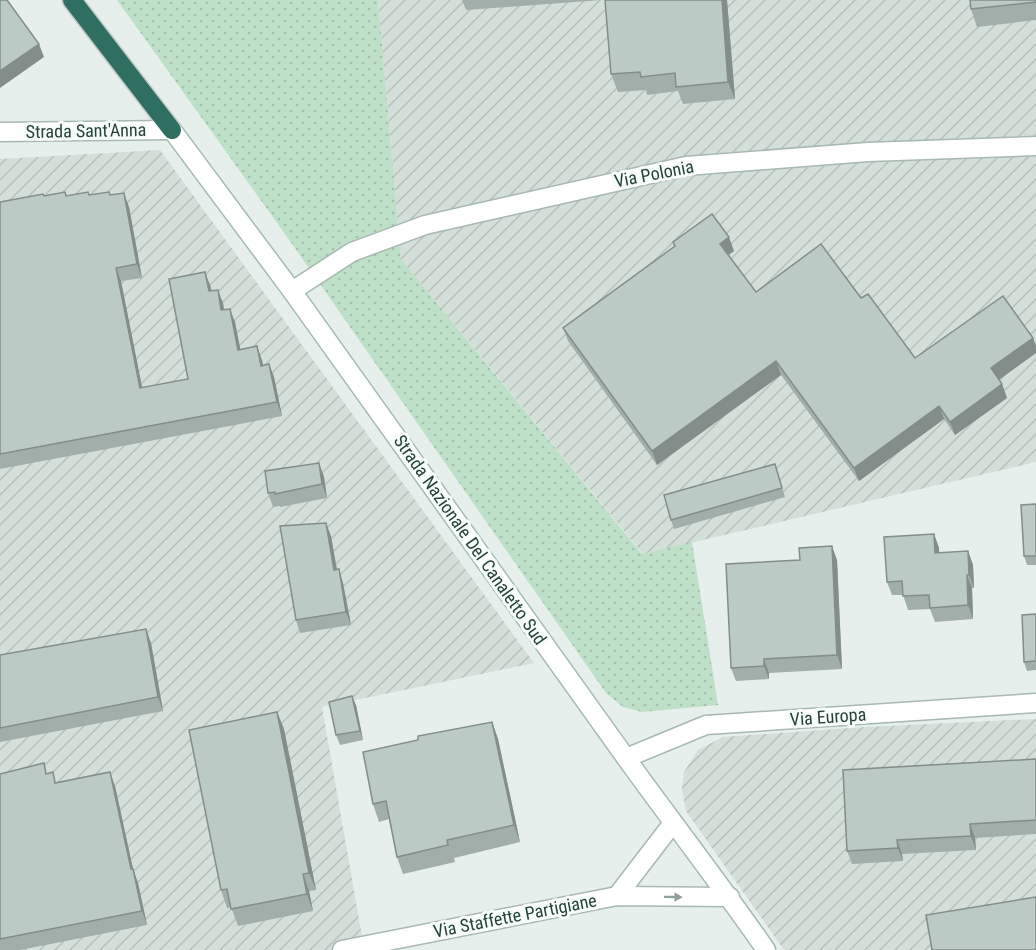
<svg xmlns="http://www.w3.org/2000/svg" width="1036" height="950" font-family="'Roboto Condensed',sans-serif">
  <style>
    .industrial { fill: url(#industrial-furrows) }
    .grass { fill: url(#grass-dots) }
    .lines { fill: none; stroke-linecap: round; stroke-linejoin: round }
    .street-casing { stroke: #a8b8b2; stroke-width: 21 }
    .secondary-casing { stroke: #a4bbb3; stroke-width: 21 }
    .highway-casing { stroke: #c2cac8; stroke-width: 21 }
    .street { stroke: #fff; stroke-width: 18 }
    .secondary { stroke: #fff; stroke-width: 18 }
    .highway { stroke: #2f6f62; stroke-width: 18 }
    .wall { fill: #a1aea9 }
    .shaded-wall { fill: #838d89 }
    .building { fill: #bbcac4; stroke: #838d89; stroke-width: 1.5 }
    .oneway { fill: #92a09c }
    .labels { text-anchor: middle; stroke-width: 6; stroke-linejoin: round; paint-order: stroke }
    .street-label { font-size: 18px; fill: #24423a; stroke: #f7fbf9 }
  </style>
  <defs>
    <pattern id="industrial-furrows" width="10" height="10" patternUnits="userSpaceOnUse" patternTransform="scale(1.5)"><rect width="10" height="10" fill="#d4dfda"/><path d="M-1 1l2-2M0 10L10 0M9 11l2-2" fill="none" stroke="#b6c1bc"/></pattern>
    <pattern id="grass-dots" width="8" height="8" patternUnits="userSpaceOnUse" patternTransform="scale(1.5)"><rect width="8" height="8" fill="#bfe0c8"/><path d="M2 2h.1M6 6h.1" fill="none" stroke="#a4c1ad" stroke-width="1.8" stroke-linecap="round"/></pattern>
  </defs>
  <rect width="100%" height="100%" fill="#e6efeb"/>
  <g class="industrial">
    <polygon points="378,0 1036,0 1036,462 643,554 401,259"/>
    <polygon points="160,150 534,663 322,707 364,948 355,950 0,950 0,159"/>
    <polygon points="1036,719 1036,950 784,950 686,811 682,790 684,772 698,750 723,737 865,727"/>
  </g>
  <polygon class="grass" points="117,0 378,0 401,259 642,554 692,542 718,705 642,712 623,707 606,693 285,234"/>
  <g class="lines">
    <g class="street-casing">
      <g id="street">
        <polyline points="0,132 172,130"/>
        <polyline points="292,291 352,252 425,225 686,166 868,152 1036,146"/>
        <polyline points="626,758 706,725 1036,703"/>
        <polyline points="617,896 673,823"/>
        <polyline points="342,950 617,896 730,897"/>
      </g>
    </g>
    <g class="secondary-casing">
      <path id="secondary" d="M172 130 292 291 626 758C672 822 721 885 766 950"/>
    </g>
    <g class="highway-casing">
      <polyline id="highway" points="72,0 172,130"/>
    </g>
    <use href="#street" class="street"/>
    <use href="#secondary" class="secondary"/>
    <use href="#highway" class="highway"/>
  </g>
  <g class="wall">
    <polygon points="462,0 602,0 466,10"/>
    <polygon points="605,0 727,0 735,99 683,104 678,91 647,95 646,90 618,92 611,74"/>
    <polygon points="1036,0 1036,20 977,27 971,9"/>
    <polygon points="65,192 67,196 110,195 129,207 142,278 121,281 142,388 188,379 210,285 212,291 223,303 224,310 235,322 240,349 262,360 263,365 269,364 274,377 282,416 0,469 0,202"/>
    <polygon points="673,242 734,251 729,255 756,292 861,298 915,358 1033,338 1036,346 1036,353 999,379 1002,384 1007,398 955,435 944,419 859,481 781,375 657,465 568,341 563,328 674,247"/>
    <polygon points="319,463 324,477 327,498 280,507 280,506 273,507 268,493"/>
    <polygon points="775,464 785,497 674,529 671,520"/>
    <polygon points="1036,504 1036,565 1027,565 1024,556"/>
    <polygon points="934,534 939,548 939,553 968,551 973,565 974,588 972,588 973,619 935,622 930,609 908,610 903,595 892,595 887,582"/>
    <polygon points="331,536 337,569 343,583 351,625 300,633 296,620"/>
    <polygon points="837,560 842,669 769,673 769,679 736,681 731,668"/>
    <polygon points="1036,614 1036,670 1027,671 1024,662"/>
    <polygon points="151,643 163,711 0,742 0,655"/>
    <polygon points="356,705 363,740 340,745 336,735"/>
    <polygon points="277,712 284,729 316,890 309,891 313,911 238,926 231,907 227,908 221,890"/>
    <polygon points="492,722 498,739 520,842 454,858 455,862 403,874 397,857 389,819 379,822 373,804 418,740"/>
    <polygon points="1036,759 1036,834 975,838 976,850 902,854 903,861 852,864 847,851"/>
    <polygon points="48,773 57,783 115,786 133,869 138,883 147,925 20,950 0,950 0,774"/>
  </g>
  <g class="shaded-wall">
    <polygon points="722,0 727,0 735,99 728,82"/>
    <polygon points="39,44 44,57 0,88 0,71"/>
    <polygon points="124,193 129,207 142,278 137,264"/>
    <polygon points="729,237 734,251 725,257 720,244"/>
    <polygon points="116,268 121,281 145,402 140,388"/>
    <polygon points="205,272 210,285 214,305 209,291"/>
    <polygon points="218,290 223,303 226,324 221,310"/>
    <polygon points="230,309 235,322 243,363 238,350"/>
    <polygon points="1033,338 1036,346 1036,353 996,382 991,368"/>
    <polygon points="257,346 262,360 266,379 261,366"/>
    <polygon points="776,361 781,375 657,465 652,451"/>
    <polygon points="269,364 274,377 282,416 277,402"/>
    <polygon points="1002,384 1007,398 955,435 950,422"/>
    <polygon points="939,406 944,419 859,481 854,468"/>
    <polygon points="319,463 324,477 327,498 322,484"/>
    <polygon points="326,523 331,536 339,583 334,570"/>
    <polygon points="934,534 939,548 940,567 935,553"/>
    <polygon points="832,546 837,560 842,669 837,655"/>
    <polygon points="968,551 973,565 974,588 969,575"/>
    <polygon points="339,569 343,583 351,625 346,612"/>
    <polygon points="967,575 972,588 973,619 968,605"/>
    <polygon points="146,629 151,643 163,711 158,697"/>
    <polygon points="764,659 769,673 769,679 764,666"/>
    <polygon points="352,696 356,705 363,740 360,731"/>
    <polygon points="277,712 284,729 316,890 309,873"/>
    <polygon points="492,722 498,739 520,842 514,825"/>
    <polygon points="110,772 115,786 136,883 131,869"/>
    <polygon points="970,824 975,838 976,850 971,836"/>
    <polygon points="897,840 902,854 903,861 898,848"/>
    <polygon points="133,869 138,883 147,925 142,911"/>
    <polygon points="303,874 309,891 313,911 307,894"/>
  </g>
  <g class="building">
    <polygon points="0,0 7,0 39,44 0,71"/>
    <polygon points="605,0 722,0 728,82 676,87 675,73 641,77 640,72 611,74"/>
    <polygon points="970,0 1036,0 1036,2 971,9"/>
    <polygon points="65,192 66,196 88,192 89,195 109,192 110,195 124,193 137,264 116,268 140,388 188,379 169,279 205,272 209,291 218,290 221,310 230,309 238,350 257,346 261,366 269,364 277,402 0,454 0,202 43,194 44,196"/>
    <polygon points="712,214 729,237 720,244 756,292 821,244 861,298 868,294 915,358 1003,296 1033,338 991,368 1002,384 950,422 939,406 854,468 776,361 652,451 563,328 675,246 673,242"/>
    <polygon points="319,463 322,484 275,494 275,492 268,493 265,471"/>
    <polygon points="775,464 782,488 671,520 664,495"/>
    <polygon points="1036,504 1036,556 1024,556 1021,505"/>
    <polygon points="326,523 334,570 339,569 346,612 296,620 280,526"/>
    <polygon points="934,534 935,553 968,551 969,575 967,575 968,605 930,608 929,595 903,596 902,581 887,582 884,537"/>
    <polygon points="832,546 837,655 764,659 764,666 731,668 726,564 800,560 799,548"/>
    <polygon points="1036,614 1036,661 1024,662 1022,615"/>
    <polygon points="146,629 158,697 0,728 0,655"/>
    <polygon points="352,696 360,731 336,735 329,702"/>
    <polygon points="277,712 309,873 303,874 307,894 231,909 227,889 221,890 189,730"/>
    <polygon points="492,722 514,825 447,840 448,845 397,857 386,801 373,804 363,752 418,740 418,736"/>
    <polygon points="1036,759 1036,820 970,824 971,836 897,840 898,848 847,851 843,770"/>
    <polygon points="44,763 46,774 53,772 55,783 110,772 131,869 133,869 142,911 0,939 0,774"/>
    <polygon points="1036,897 1036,950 932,950 926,915"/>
  </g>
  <defs><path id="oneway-solid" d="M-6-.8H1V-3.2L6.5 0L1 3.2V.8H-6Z" transform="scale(1.5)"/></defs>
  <use class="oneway" href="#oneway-solid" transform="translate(673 897) rotate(1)"/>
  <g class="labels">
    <g class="street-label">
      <text transform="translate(86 131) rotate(-1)" y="6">Strada Sant'Anna</text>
      <text transform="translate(654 174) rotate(-11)" y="6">Via Polonia</text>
      <text transform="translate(470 540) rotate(55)" y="6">Strada Nazionale Del Canaletto Sud</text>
      <text transform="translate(828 717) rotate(-4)" y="6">Via Europa</text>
      <text transform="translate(515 916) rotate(-11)" y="6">Via Staffette Partigiane</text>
    </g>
  </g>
</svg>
